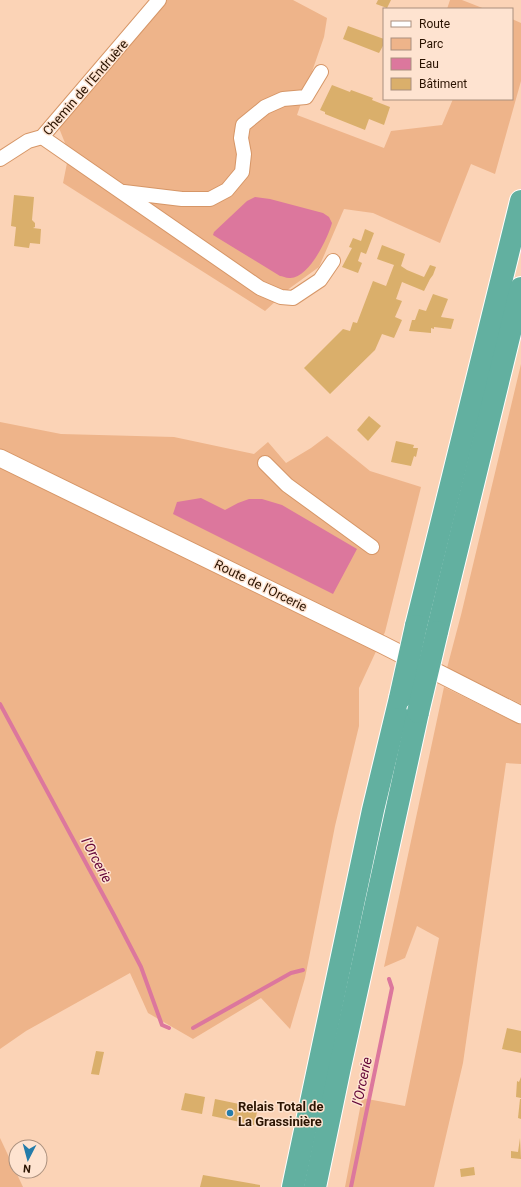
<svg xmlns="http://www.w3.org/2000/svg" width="521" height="1187" font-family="Roboto,sans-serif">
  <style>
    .green { fill: #eeb48a }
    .water { fill: #dc779d }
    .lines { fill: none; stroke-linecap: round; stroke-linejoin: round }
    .stream { stroke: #dc779d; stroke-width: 4 }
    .building { fill: #daaf6b }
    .minor-casing { stroke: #d69667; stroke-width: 16 }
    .tertiary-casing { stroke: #d69667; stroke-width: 19 }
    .trunk-casing { stroke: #fff; stroke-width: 24 }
    .minor { stroke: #fff; stroke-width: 14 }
    .tertiary { stroke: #fff; stroke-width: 17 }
    .trunk { stroke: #62b0a0; stroke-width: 22 }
    .trunk-bridge-casing { stroke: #fff; stroke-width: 24; stroke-linecap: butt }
    .trunk-bridge { stroke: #62b0a0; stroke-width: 22 }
    .poi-dot { fill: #247caa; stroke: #fee3d0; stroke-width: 1.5 }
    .labels { text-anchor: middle; stroke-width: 3; stroke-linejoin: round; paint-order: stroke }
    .street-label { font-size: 13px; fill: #2b1402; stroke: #fee3d0 }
    .poi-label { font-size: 13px; font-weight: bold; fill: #2b1402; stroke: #fee3d0; text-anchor: start }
    .water-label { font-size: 14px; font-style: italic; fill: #640637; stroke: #fee3d0 }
  </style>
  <rect width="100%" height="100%" fill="#fbd3b6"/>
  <g class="green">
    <polygon points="151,0 293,0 327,18 324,37 297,115 384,148 391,131 442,125 453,99 512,99 512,19 521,23 521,81 495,174 471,164 440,243 373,213 344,209 319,267 290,288 265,311 63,183 69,153 57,123"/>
    <polygon points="450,0 462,0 485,9 447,9"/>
    <polygon points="521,364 521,704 447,668 461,615"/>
    <polygon points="0,422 61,434 174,437 254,454 268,442 286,463 311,448 327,436 370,471 421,487 385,632 359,688 359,726 335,826 305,978 290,1029 261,998 193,1039 148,1013 130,973 26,1031 0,1049"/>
    <polygon points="444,687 521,725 521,764 506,763 463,1063 434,1187 345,1187 362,1098 405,1106 439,938 417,926 405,958 384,967"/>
    <polygon points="0,1138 23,1187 0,1187"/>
  </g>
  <g class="water">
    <path d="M255 197 270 199 323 213 329 217 332 223C328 238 308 280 289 278 286 278 282 276 280 276L213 235 214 232 247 201Z"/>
    <polygon points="201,498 225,510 238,503 249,499 262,499 282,505 357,549 333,594 173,514 177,502"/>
  </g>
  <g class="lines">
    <g class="stream">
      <polyline points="0,704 114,915 141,967 162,1025 169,1028"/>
      <polyline points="193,1028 291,973 303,970"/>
      <polyline points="351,1187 392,988 389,979"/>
    </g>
  </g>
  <g class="building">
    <polygon points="378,0 391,0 387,8 376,4"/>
    <polygon points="348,26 384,39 384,44 379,53 343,39"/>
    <polygon points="332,85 350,92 351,90 373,98 372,100 390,107 384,125 369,119 365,130 325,114 325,112 320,110"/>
    <polygon points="14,195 34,197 32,220 35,223 35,227 33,228 41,229 40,244 30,243 29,248 14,246 16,227 11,226"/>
    <polygon points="365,229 374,233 366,254 361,252 358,261 362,263 358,273 342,267 352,248 349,247 353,238 361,241"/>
    <polygon points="382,245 405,254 401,266 407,270 424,277 430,265 436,267 433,275 430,279 424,291 402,282 396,299 402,301 395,317 402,320 394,338 382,334 375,350 330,394 304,368 343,329 350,331 353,322 357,323 373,281 386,286 394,265 377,259"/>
    <polygon points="433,294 448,299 441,317 454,319 451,329 434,327 434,329 431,328 431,333 409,331 412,320 415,320 419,309 426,311"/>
    <polygon points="369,416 381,426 368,441 357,430"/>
    <polygon points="396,441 414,445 413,448 418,448 416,457 414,456 411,466 391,462"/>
    <polygon points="507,1028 521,1031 521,1053 502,1049"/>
    <polygon points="96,1051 104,1052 99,1075 91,1074"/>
    <polygon points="521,1077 521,1098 516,1097 517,1081 519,1082"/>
    <polygon points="185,1093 205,1097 202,1114 181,1110"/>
    <polygon points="215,1099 258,1108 254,1125 212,1116"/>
    <polygon points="520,1099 521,1099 521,1119 518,1118"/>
    <polygon points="520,1138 521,1159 511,1158 511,1151 518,1152"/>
    <polygon points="474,1167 475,1175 461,1177 460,1169"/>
    <polygon points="203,1175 260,1185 260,1187 200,1187"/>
  </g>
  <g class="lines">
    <g class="minor-casing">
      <g id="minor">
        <polyline points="42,137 260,288 281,297 293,298 320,280 333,261"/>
        <polyline points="0,159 28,141 42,137 159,0"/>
        <polyline points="124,192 182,199 210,199 227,190 242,172 244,154 241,138 243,125 265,107 283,99 306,97 321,72"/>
        <polyline points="265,463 287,485 372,547"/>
      </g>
    </g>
    <g class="tertiary-casing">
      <polyline id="tertiary" points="0,458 383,645 521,715"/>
    </g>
    <g class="trunk-casing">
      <g id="trunk">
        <polyline points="416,626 521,201"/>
        <polyline points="437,632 521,288"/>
        <polyline points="293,1187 373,810 400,698"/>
        <polyline points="315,1187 340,1067 418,712"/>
      </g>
    </g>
    <use href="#minor" class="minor"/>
    <use href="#tertiary" class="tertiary"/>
    <use href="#trunk" class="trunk"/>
    <g class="trunk-bridge-casing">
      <g id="trunk-bridge">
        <polyline points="400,698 416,626"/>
        <polyline points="418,712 437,632"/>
      </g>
    </g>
    <use href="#trunk-bridge" class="trunk-bridge"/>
  </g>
  <circle class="poi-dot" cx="230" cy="1113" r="4"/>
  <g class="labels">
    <g class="street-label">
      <text transform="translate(85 87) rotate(-49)" y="5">Chemin de l'Endruère</text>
      <text transform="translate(261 585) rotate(26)" y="5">Route de l'Orcerie</text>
    </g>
    <g class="poi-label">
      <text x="238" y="1111">Relais Total de<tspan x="238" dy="15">La Grassinière</tspan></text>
    </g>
    <g class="water-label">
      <text transform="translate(97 860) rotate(62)" y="5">l'Orcerie</text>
      <text transform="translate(362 1081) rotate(-78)" y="5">l'Orcerie</text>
    </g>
  </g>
  <rect x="383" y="8" width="130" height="92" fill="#fee3d0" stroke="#aa907e"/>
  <rect x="391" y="21" width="20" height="6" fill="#ffffff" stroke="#aa907e"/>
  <text x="419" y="28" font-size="12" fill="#2b1402">Route</text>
  <rect x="391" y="38" width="20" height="12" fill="#eeb48a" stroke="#aa907e"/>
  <text x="419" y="48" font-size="12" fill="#2b1402">Parc</text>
  <rect x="391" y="58" width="20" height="12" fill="#dc779d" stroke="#aa907e"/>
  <text x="419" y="68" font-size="12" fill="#2b1402">Eau</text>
  <rect x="391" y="78" width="20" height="12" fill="#daaf6b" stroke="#aa907e"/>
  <text x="419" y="88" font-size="12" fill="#2b1402">Bâtiment</text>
  <g transform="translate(28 1159) rotate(186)"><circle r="19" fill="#fee3d0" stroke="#aa907e"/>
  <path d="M0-3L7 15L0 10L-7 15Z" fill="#247caa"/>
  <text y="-6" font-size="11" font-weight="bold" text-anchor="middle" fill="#2b1402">N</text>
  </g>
</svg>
